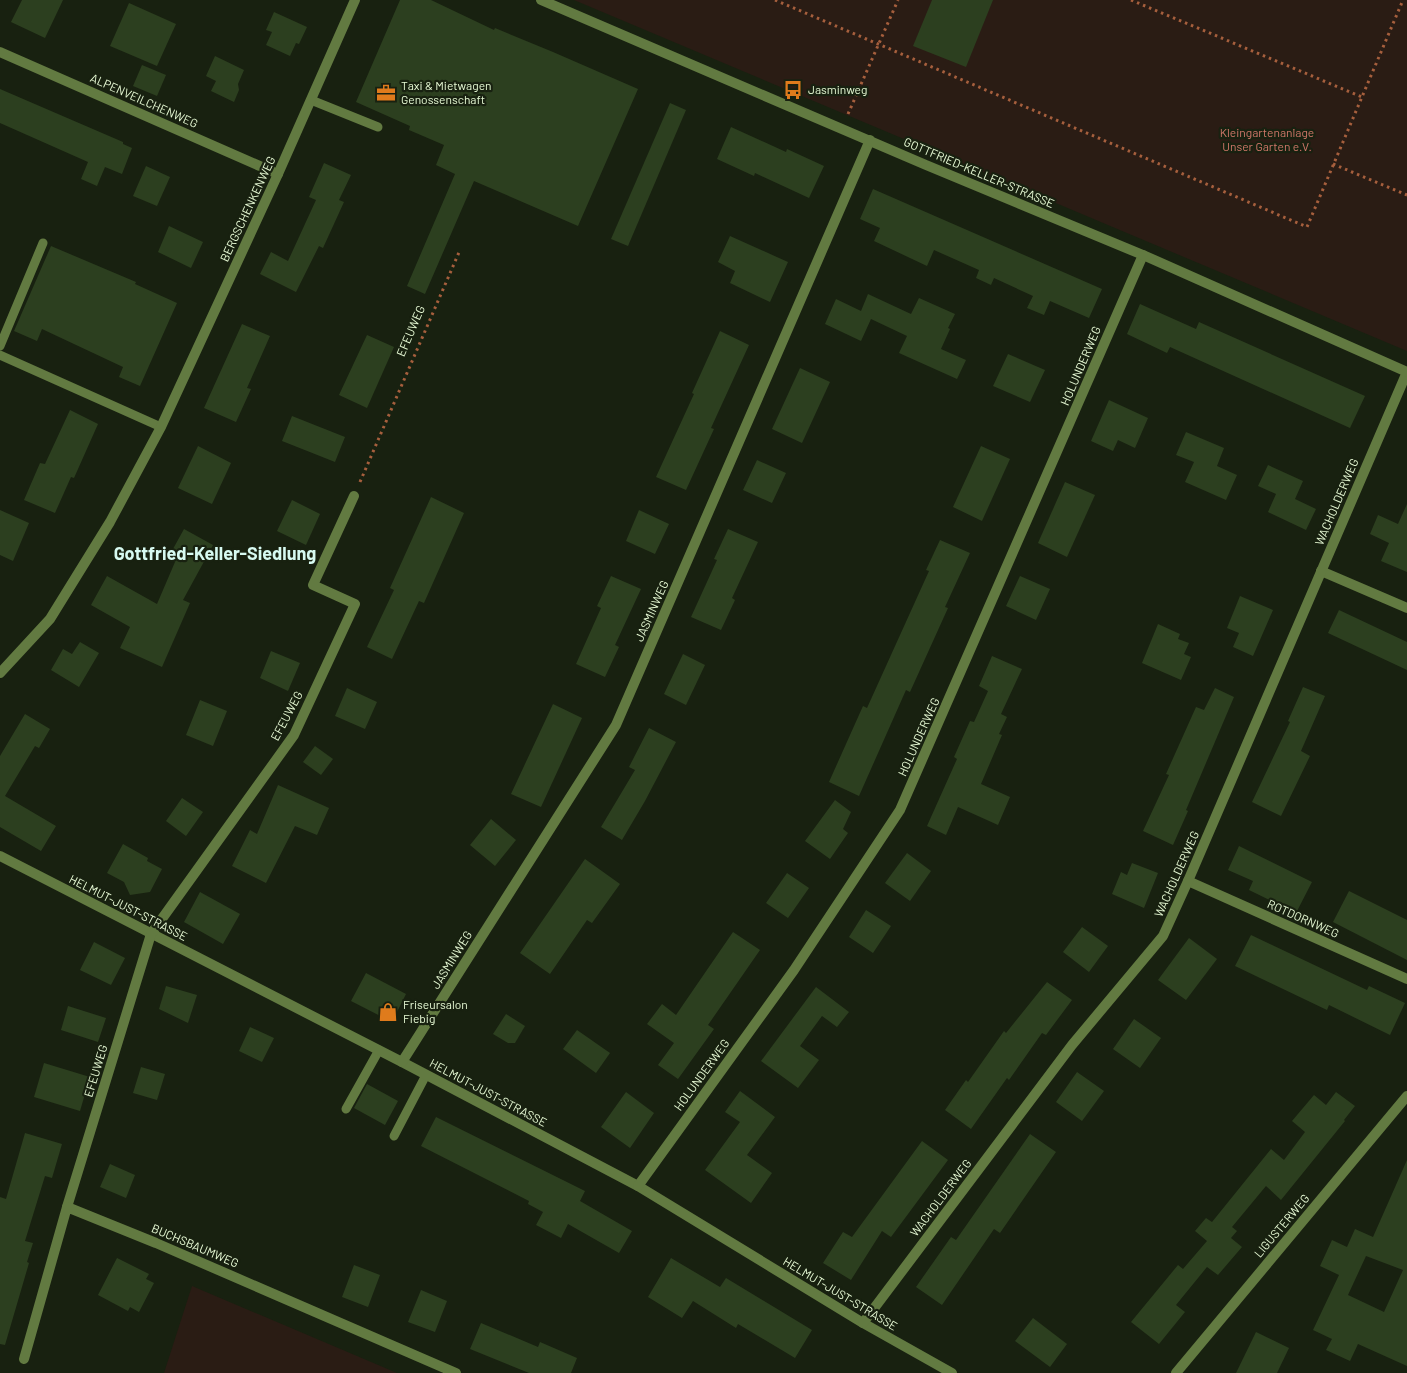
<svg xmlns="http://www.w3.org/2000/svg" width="1407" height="1373" font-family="Barlow,sans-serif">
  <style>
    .garden { fill: #2a1c14 }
    .building { fill: #2c3f1f; fill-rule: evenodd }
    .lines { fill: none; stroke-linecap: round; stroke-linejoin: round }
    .path { stroke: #a65f3d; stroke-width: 3; stroke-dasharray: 2.5 4; stroke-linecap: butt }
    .service { stroke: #627a41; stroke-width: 9 }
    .minor { stroke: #627a41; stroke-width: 10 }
    .tertiary { stroke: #627a41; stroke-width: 10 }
    .labels { text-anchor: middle; stroke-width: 4.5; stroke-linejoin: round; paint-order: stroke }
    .poi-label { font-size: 12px; fill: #e7fad5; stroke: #182110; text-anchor: start }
    .street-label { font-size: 12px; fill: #e7fad5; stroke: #182110 }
    .park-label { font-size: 12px; fill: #d1786a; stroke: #182110 }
    .district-label { font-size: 18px; font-weight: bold; fill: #d7faf1; stroke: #182110 }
  </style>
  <rect width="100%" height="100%" fill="#182110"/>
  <g class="garden">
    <polygon points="574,0 1407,0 1407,351"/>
    <polygon points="192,1286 397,1373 164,1373"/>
  </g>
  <g class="building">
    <polygon points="22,0 63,0 45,38 11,22"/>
    <polygon points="400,0 431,0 494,30 495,28 553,52 638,89 578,226 474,181 425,294 407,286 455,174 436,165 444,145 409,130 410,126 356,102"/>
    <polygon points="932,0 993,0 966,67 913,46"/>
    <polygon points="129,3 176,24 157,66 110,46"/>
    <polygon points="274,12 307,27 299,44 296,43 290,56 266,45 272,32 266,30"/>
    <polygon points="215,56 244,70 238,84 239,90 234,102 211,91 216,81 206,76"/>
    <polygon points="142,65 166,75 157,96 133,86"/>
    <polygon points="0,89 123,142 123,144 132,148 122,174 105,167 97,186 81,179 88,162 0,123"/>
    <polygon points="670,103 686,110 628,246 611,239"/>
    <polygon points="731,127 786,152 787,149 824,166 809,198 755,173 754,176 717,159"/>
    <polygon points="324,163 351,175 339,200 344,202 323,248 319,246 296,292 260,274 271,252 288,261 316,200 309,197"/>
    <polygon points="146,166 170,177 157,206 133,196"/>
    <polygon points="873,189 1102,289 1089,318 1050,301 1044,315 1027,308 1033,296 994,278 991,285 976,278 979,270 934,250 927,266 874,241 880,228 860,219"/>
    <polygon points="169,226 203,242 191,268 158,252"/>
    <polygon points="730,236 788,262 770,302 730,283 735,271 718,262"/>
    <polygon points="51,246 136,282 135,284 177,303 140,386 119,377 123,367 42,329 37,341 14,331"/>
    <polygon points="868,294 911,314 919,298 955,314 948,328 950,329 941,349 966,360 957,379 899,353 907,336 871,319 861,341 825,324 836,299 861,311"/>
    <polygon points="1140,304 1196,329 1199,322 1365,396 1350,428 1170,347 1167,353 1127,334"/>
    <polygon points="242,324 270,336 247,388 251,389 236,422 204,408"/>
    <polygon points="720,331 749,345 711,428 714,429 686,490 656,477 694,394 692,393"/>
    <polygon points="367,335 394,347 367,408 339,395"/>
    <polygon points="1008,354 1045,370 1030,402 993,386"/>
    <polygon points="800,368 830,382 802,443 772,429"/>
    <polygon points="1109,400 1148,418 1135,448 1118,440 1113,451 1091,441"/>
    <polygon points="70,410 98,424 74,478 71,477 55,513 24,500 40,463 45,464"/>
    <polygon points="292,416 345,437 335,462 282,441"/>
    <polygon points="1186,432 1224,448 1217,466 1237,475 1226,500 1185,482 1194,462 1176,455"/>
    <polygon points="198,446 231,463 212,504 178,488"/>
    <polygon points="981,446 1010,459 982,521 953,507"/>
    <polygon points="757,460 786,473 772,503 743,490"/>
    <polygon points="1268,465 1303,481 1295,499 1316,509 1306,530 1268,512 1276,494 1258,486"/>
    <polygon points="1065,482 1095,495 1067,557 1038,543"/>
    <polygon points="431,497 464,513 424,603 419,601 392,659 367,647 394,590 390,588"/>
    <polygon points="292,500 320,514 306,545 277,531"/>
    <polygon points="1407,504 1407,572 1381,561 1389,543 1370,534 1378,515 1398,524"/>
    <polygon points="0,510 29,523 13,561 0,555"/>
    <polygon points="639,510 669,524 655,554 626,541"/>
    <polygon points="184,529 213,545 183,600 190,603 162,667 120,648 130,627 91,605 107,576 157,604 175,562 168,558"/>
    <polygon points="728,529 758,542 732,598 735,600 721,630 691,617 717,560 714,559"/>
    <polygon points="940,540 970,553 945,607 948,608 910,692 906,690 859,796 829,782 863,706 867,708 929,571 926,570"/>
    <polygon points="611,576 641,589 615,645 619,647 605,677 576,664 601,608 597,606"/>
    <polygon points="1020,576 1050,589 1036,620 1006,606"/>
    <polygon points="1240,596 1273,610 1253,656 1233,647 1239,633 1227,628"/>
    <polygon points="1339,610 1407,642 1407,670 1328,633"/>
    <polygon points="1158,624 1180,634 1178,639 1189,643 1184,654 1191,657 1181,680 1142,663"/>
    <polygon points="80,642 99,653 79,687 51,670 63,649 72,654"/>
    <polygon points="271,651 300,663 288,691 260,678"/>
    <polygon points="683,654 705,665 686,705 664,694"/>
    <polygon points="992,656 1022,669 1001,714 1007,717 999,734 1002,735 981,784 1010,797 998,825 958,807 946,835 927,826 957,759 954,757 970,721 974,722 988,691 979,686"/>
    <polygon points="1303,687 1325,696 1301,751 1310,756 1281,816 1252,802 1290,722 1288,721"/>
    <polygon points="347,688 377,702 365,729 335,716"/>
    <polygon points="1215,688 1234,697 1186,810 1188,811 1173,845 1143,831 1169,775 1166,774 1196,707 1204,710"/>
    <polygon points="200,700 227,711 213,746 186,735"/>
    <polygon points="553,704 582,718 541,807 511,794"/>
    <polygon points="25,714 50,729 39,748 35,746 5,796 56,826 41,851 0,827 0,756"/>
    <polygon points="649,728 676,742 645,801 622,840 601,827 635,770 629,767"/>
    <polygon points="315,746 333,759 321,775 303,762"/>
    <polygon points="278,785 329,808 317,835 295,826 266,883 232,866 250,830 257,834"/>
    <polygon points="182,798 203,812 186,836 166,821"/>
    <polygon points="835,800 851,812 843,829 848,833 830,859 805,841"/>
    <polygon points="491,819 516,840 495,866 470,845"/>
    <polygon points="123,844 148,858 147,861 162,869 150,892 130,895 124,882 107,873"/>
    <polygon points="1239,846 1312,882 1296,913 1249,890 1253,881 1228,870"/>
    <polygon points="907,853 931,871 910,901 885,883"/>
    <polygon points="585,859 620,884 592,923 587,920 550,974 520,953"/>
    <polygon points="1132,863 1158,873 1144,908 1112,894 1121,872 1127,875"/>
    <polygon points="787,873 809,888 788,918 766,903"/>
    <polygon points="1349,891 1407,920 1407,960 1333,922"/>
    <polygon points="200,892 240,914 223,944 184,922"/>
    <polygon points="866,910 891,926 873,953 849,937"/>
    <polygon points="1082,927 1108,946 1089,972 1063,952"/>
    <polygon points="733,932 760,950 708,1025 714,1029 678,1079 658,1065 674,1043 647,1024 662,1004 676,1015"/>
    <polygon points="1251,935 1367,990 1369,986 1405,1003 1390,1035 1329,1005 1327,1010 1235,966"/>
    <polygon points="1189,938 1217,959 1186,1000 1158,980"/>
    <polygon points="94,942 125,958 111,985 80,970"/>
    <polygon points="366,973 406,994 392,1022 351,1001"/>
    <polygon points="1047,982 1072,1000 1046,1035 1042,1033 1009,1080 1007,1078 971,1129 945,1110 966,1080 968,1082 1004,1031 1006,1033"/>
    <polygon points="166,986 197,995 188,1023 159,1009"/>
    <polygon points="816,987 849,1012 837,1027 822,1016 800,1046 819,1060 798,1088 761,1061"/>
    <polygon points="68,1006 106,1018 98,1042 61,1030"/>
    <polygon points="506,1014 525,1026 515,1043 508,1043 493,1034"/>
    <polygon points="1134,1019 1161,1038 1140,1068 1113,1049"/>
    <polygon points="250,1027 274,1038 262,1062 239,1051"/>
    <polygon points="577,1030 610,1053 596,1073 563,1049"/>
    <polygon points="44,1063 90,1077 80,1111 34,1097"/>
    <polygon points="141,1067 165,1074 157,1100 133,1093"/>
    <polygon points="1077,1072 1104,1091 1082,1121 1056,1102"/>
    <polygon points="367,1084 398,1101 385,1125 354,1108"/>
    <polygon points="740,1091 775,1117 747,1155 772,1173 751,1203 705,1170 740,1122 725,1112"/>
    <polygon points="626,1092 654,1113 630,1148 601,1127"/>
    <polygon points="1336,1092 1355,1106 1344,1120 1345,1121 1281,1200 1266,1186 1232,1227 1237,1231 1231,1238 1242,1247 1218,1275 1207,1267 1176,1305 1185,1312 1159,1344 1131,1322 1178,1265 1183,1269 1207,1241 1195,1231 1206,1218 1212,1222 1271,1149 1284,1160 1305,1132 1292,1121 1314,1095 1326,1105"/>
    <polygon points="436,1117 585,1191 580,1201 632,1231 619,1253 568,1224 561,1238 536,1225 543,1212 528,1204 529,1201 421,1146"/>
    <polygon points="25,1133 62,1144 52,1178 45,1176 25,1241 33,1243 27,1262 29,1263 5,1345 0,1344 0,1197 6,1199"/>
    <polygon points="1030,1134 1056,1152 1000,1233 994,1229 942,1305 916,1287 951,1237 956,1240"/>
    <polygon points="922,1141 948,1160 891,1237 882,1231 851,1280 823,1263 843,1232 852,1237"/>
    <path d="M1407 1160V1366L1358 1344 1350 1361 1326 1350 1332 1339 1313 1330 1339 1275 1320 1266 1332 1240 1347 1247 1355 1229 1373 1237ZM1366 1256 1403 1270 1384 1312 1348 1295Z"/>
    <polygon points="110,1164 135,1175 126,1198 100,1187"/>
    <polygon points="117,1258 149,1274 146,1279 154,1283 139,1312 130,1307 128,1311 98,1295"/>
    <polygon points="671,1258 720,1287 726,1278 812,1330 795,1358 738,1324 736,1328 693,1301 682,1318 648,1297"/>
    <polygon points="354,1265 380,1275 368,1307 342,1297"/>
    <polygon points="421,1290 447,1301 435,1332 408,1322"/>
    <polygon points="1033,1318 1067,1344 1050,1367 1015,1341"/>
    <polygon points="481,1323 538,1347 540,1342 577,1358 571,1373 529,1373 470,1349"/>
    <polygon points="1256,1332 1289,1348 1277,1373 1236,1373"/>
  </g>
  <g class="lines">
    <g class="path">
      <polyline points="775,0 1307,227 1403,0"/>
      <polyline points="1131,0 1362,97"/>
      <polyline points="848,114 898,0"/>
      <polyline points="1333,164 1407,195"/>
      <polyline points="360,482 460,250"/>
    </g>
    <g class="service">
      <polyline points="311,100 378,127"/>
      <polyline points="0,346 43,243"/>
      <polyline points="0,355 161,427"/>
      <polyline points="346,1109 379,1050"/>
      <polyline points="394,1136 426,1075"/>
    </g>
    <g class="minor">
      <polyline points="0,52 278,174"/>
      <polyline points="1321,571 1407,608"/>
      <polyline points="0,673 50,619 110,522 161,427 278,174 355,0"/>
      <polyline points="0,856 402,1062 638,1186 863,1323 952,1373"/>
      <polyline points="1188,881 1407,979"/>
      <polyline points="402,1062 616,725 870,140"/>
      <polyline points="638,1186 794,970 900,810 1143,255"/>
      <polyline points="67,1207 151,934 294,735 355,604 313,585 354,496"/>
      <polyline points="863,1323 1072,1045 1163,936 1188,881 1407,372"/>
      <polyline points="24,1359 67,1207 156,1243 456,1373"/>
      <polyline points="1176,1373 1407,1096"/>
    </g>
    <polyline class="tertiary" points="541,0 926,165 1143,255 1407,372"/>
  </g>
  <defs>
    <g id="bus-bare" transform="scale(1.5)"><path d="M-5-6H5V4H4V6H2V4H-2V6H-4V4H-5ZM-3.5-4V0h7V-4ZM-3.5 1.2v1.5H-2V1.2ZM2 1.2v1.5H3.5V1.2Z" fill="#df7b1c" stroke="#182110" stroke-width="2.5" paint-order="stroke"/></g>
    <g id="office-bare" transform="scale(1.5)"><path d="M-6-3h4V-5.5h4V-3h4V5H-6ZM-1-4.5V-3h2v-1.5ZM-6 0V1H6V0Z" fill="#df7b1c" stroke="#182110" stroke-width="2.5" paint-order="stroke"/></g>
    <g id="shop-bare" transform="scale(1.5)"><path d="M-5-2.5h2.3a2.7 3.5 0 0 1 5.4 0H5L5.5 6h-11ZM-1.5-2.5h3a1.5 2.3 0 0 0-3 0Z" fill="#df7b1c" stroke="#182110" stroke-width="2.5" paint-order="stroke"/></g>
  </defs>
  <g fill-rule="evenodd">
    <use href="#bus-bare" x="793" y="90"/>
    <use href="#office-bare" x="386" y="93"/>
    <use href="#shop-bare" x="388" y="1012"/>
  </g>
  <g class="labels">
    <g class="poi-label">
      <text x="401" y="90">Taxi &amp; Mietwagen<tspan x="401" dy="14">Genossenschaft</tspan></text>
      <text x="808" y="94">Jasminweg</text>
      <text x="403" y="1009">Friseursalon<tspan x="403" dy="14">Fiebig</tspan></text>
    </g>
    <g class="street-label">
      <text transform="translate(144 101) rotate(24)" y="4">ALPENVEILCHENWEG</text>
      <text transform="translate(979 173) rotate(23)" y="4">GOTTFRIED-KELLER-STRASSE</text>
      <text transform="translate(248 209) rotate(-65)" y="4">BERGSCHENKENWEG</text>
      <text transform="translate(411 331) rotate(-67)" y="4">EFEUWEG</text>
      <text transform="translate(1081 366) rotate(-67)" y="4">HOLUNDERWEG</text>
      <text transform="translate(1337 502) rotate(-67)" y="4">WACHOLDERWEG</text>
      <text transform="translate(652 611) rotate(-66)" y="4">JASMINWEG</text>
      <text transform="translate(287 716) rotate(-62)" y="4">EFEUWEG</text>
      <text transform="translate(919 737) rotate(-66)" y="4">HOLUNDERWEG</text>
      <text transform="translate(1177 874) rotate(-66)" y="4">WACHOLDERWEG</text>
      <text transform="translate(128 908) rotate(27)" y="4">HELMUT-JUST-STRASSE</text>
      <text transform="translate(1303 919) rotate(24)" y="4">ROTDORNWEG</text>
      <text transform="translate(452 960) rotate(-58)" y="4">JASMINWEG</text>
      <text transform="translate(96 1071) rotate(-73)" y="4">EFEUWEG</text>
      <text transform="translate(702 1075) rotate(-54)" y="4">HOLUNDERWEG</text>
      <text transform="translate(488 1093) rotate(28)" y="4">HELMUT-JUST-STRASSE</text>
      <text transform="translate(941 1198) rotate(-53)" y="4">WACHOLDERWEG</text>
      <text transform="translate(1282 1226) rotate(-50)" y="4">LIGUSTERWEG</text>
      <text transform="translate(195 1246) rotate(23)" y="4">BUCHSBAUMWEG</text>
      <text transform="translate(840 1294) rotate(31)" y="4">HELMUT-JUST-STRASSE</text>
    </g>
    <g class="park-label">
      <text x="1267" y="137">Kleingartenanlage<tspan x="1267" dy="14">Unser Garten e.V.</tspan></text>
    </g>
    <g class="district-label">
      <text x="215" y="560">Gottfried-Keller-Siedlung</text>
    </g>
  </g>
</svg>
